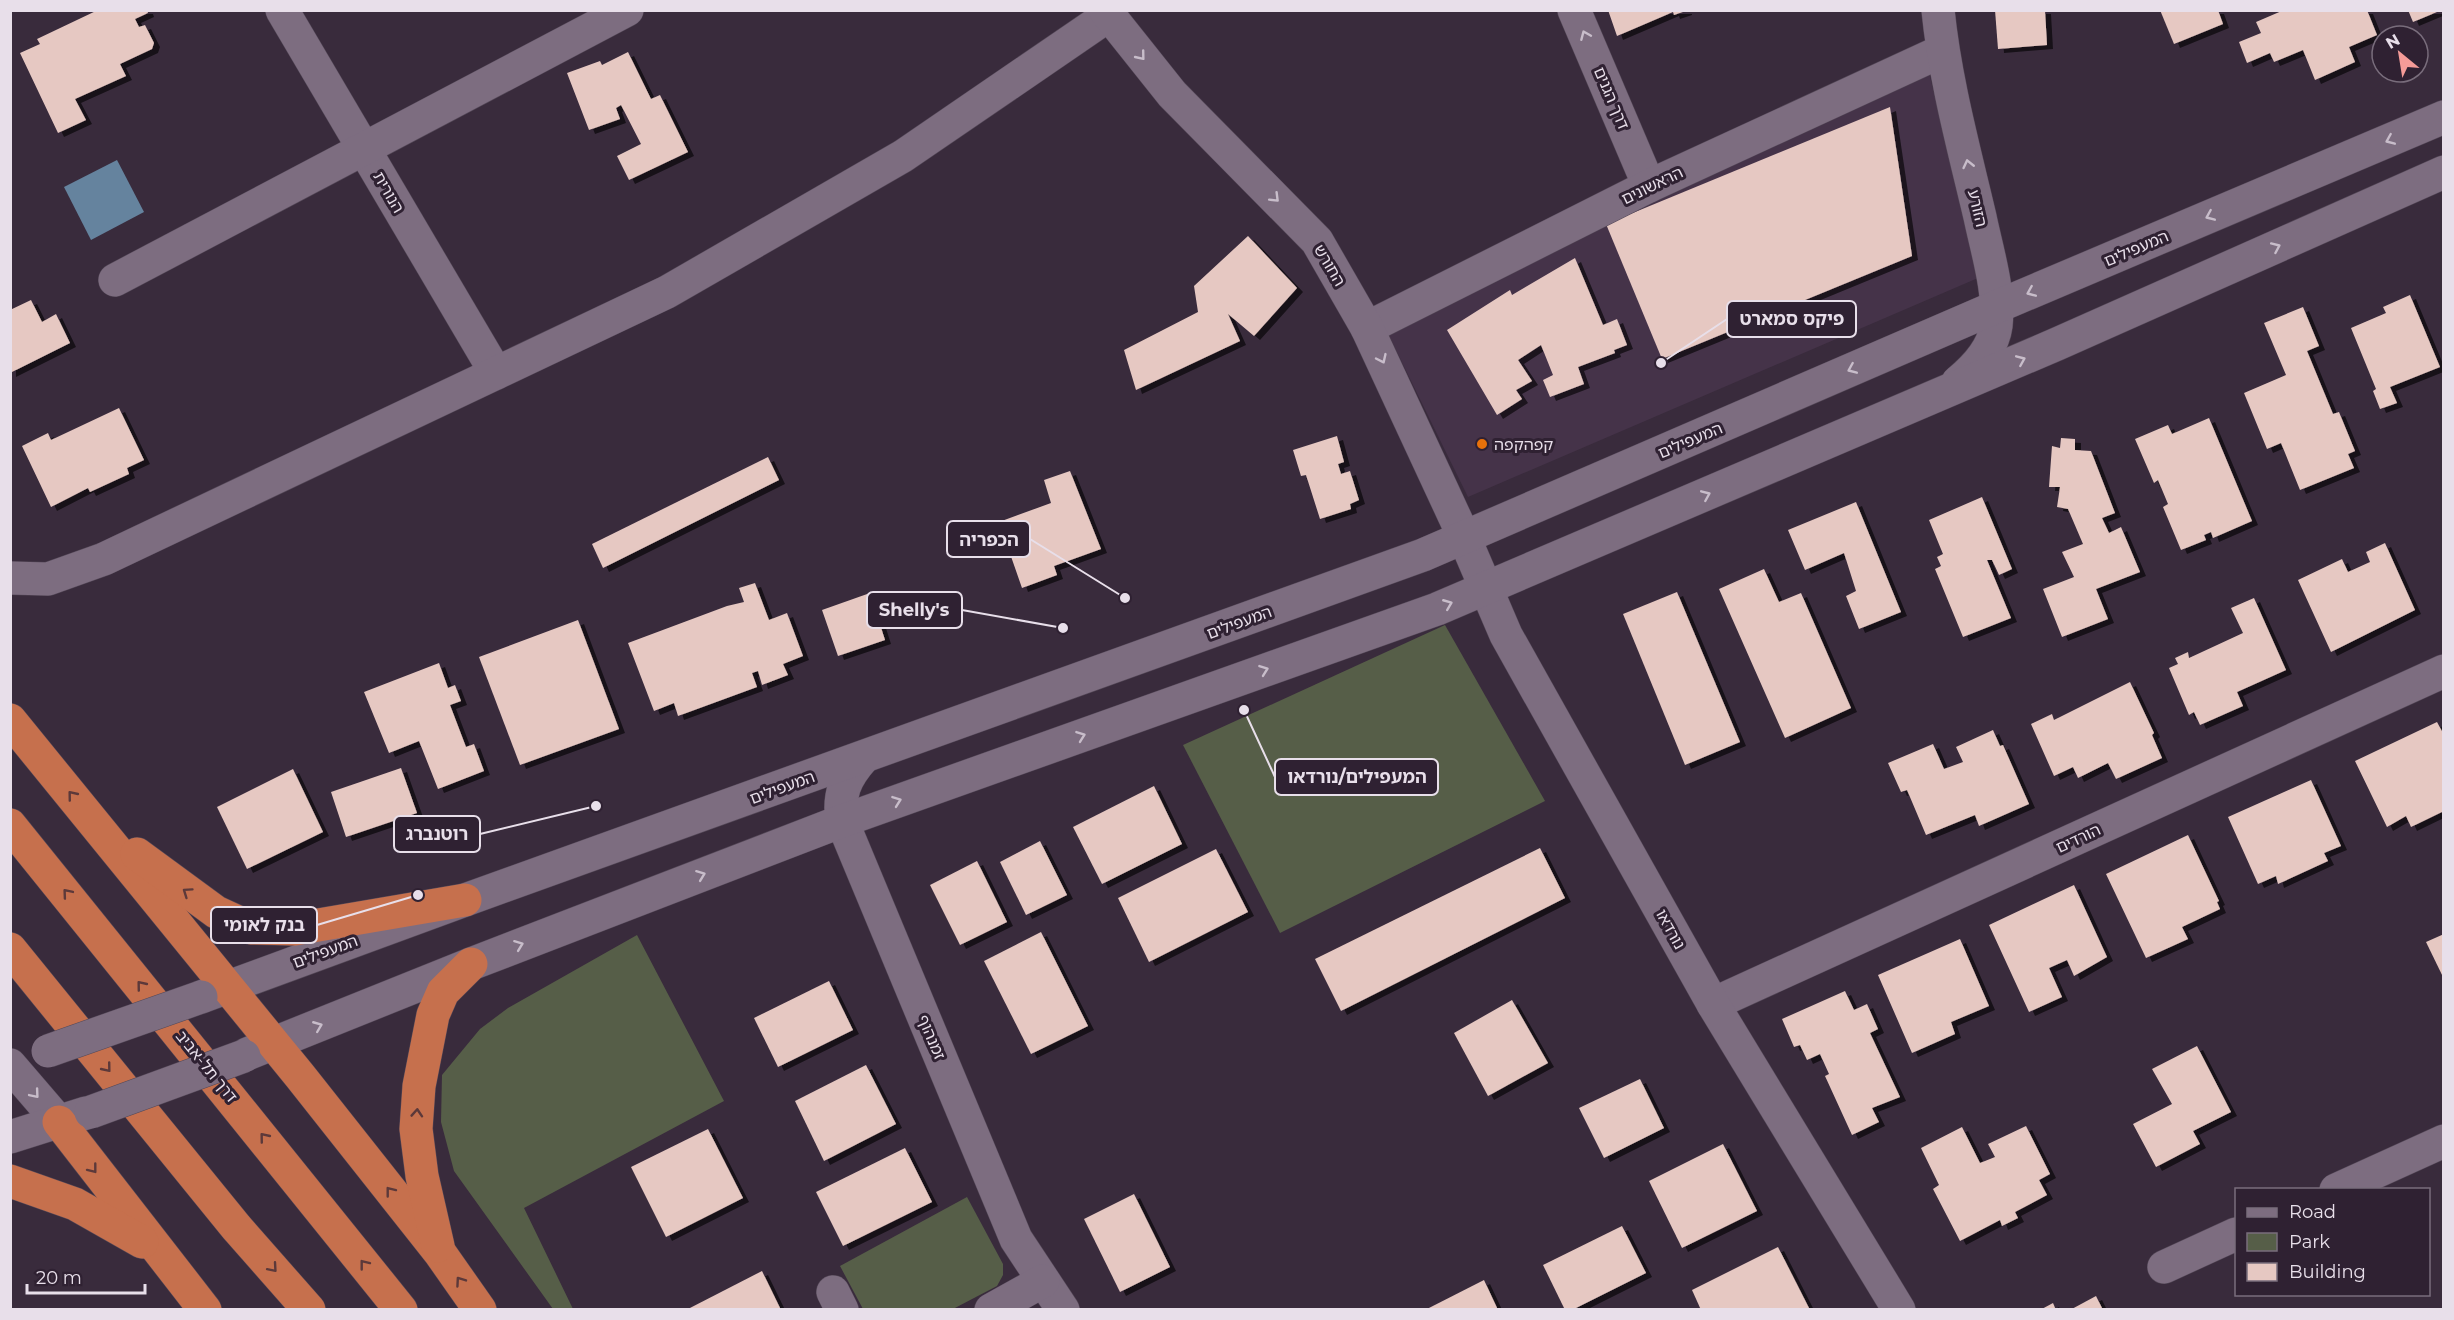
<svg xmlns="http://www.w3.org/2000/svg" width="2454" height="1320" font-family="Montserrat,'Noto Sans Hebrew',sans-serif">
  <style>
    .built { fill: #453349 }
    .green { fill: #565e48 }
    .water { fill: #65839e }
    .building { fill: #e6c8c2; filter: url(#shadow) }
    .lines { fill: none; stroke-linecap: round; stroke-linejoin: round }
    .street-casing { stroke: #544857; stroke-width: 34 }
    .secondary-casing { stroke: #544857; stroke-width: 34 }
    .highway-casing { stroke: #544857; stroke-width: 34 }
    .street { stroke: #7d6d80; stroke-width: 33 }
    .secondary { stroke: #7d6d80; stroke-width: 33 }
    .highway { stroke: #c6704d; stroke-width: 33 }
    .secondary-bridge-casing { stroke: #544857; stroke-width: 34; stroke-linecap: butt }
    .secondary-bridge { stroke: #7d6d80; stroke-width: 33 }
    .oneway { stroke: #c8bdca }
    .oneway2 { stroke: #5c393a }
    .food-dot { fill: #e8710a; stroke: #2f2132; stroke-width: 2 }
    .labels { text-anchor: middle; stroke-width: 6; stroke-linejoin: round; paint-order: stroke }
    .street-label { font-size: 16px; fill: #e8dfea; stroke: #2f2132 }
    .poi-label { font-size: 16px; fill: #e8dfea; stroke: #2f2132; text-anchor: start }
    .leader { fill: none; stroke: #e8dfea; stroke-width: 2 }
    .callout-dot { fill: #e8dfea; stroke: #2f2132; stroke-width: 2 }
    .callout { fill: #2f2132; stroke: #e8dfea; stroke-width: 2 }
    .callout-label { font-size: 18px; text-anchor: middle; font-weight: bold; fill: #e8dfea }
  </style>
  <defs>
    <filter id="shadow"><feDropShadow dx="6" dy="4" stdDeviation="0" flood-color="#0009"/></filter>
  </defs>
  <rect width="100%" height="100%" fill="#392b3c"/>
  <polygon class="built" points="1928,68 1978,278 1468,497 1387,332 1654,193"/>
  <g class="green">
    <polygon points="1445,625 1545,801 1280,933 1183,745"/>
    <polygon points="637,935 724,1101 524,1208 573,1309 553,1309 454,1171 441,1122 442,1075 480,1029 508,1008"/>
    <polygon points="967,1197 1003,1264 1003,1275 997,1286 953,1309 863,1309 840,1266"/>
  </g>
  <polygon class="water" points="117,160 144,212 91,240 64,187"/>
  <g class="building">
    <polygon points="98,10 147,10 148,13 135,19 139,27 145,25 154,43 152,49 120,64 126,76 75,99 86,120 58,133 20,53 40,44 37,39"/>
    <polygon points="1608,10 1686,10 1686,11 1674,15 1673,12 1617,36"/>
    <polygon points="1995,10 2045,10 2047,45 1998,49"/>
    <polygon points="2160,10 2218,10 2223,24 2174,44"/>
    <polygon points="2284,10 2367,10 2377,35 2349,47 2355,62 2315,80 2303,50 2274,62 2270,53 2247,63 2239,42 2261,33 2256,22"/>
    <polygon points="2408,10 2436,10 2437,12 2413,22"/>
    <polygon points="628,52 651,99 660,95 688,152 629,180 617,156 641,144 621,105 616,108 620,119 589,130 567,73 600,61 602,65"/>
    <polygon points="1890,107 1912,256 1662,359 1606,224"/>
    <polygon points="1248,236 1297,288 1254,336 1228,314 1240,341 1136,390 1124,350 1198,312 1194,286"/>
    <polygon points="1575,258 1603,325 1617,319 1627,345 1614,350 1615,353 1578,367 1584,384 1550,397 1543,380 1553,375 1541,345 1518,360 1532,381 1516,390 1522,399 1497,415 1447,330 1510,290 1512,295"/>
    <polygon points="2410,295 2440,367 2390,387 2397,403 2380,409 2373,391 2376,389 2351,328 2386,313 2383,307"/>
    <polygon points="31,300 42,322 56,314 70,343 10,373 10,310"/>
    <polygon points="2303,307 2319,346 2307,351 2333,414 2339,412 2355,451 2348,454 2354,468 2300,490 2281,443 2267,449 2244,393 2286,375 2264,323"/>
    <polygon points="119,408 144,460 127,468 129,474 90,492 88,488 51,507 22,446 48,433 51,440"/>
    <polygon points="2209,418 2252,521 2213,538 2211,532 2204,535 2206,540 2181,550 2163,507 2168,504 2158,480 2154,483 2135,439 2168,425 2172,434"/>
    <polygon points="1337,436 1344,462 1338,464 1341,474 1350,471 1359,500 1350,504 1351,509 1320,519 1306,475 1301,476 1293,450"/>
    <polygon points="2061,438 2075,439 2075,450 2091,451 2115,513 2102,518 2109,533 2121,527 2140,572 2096,589 2108,619 2062,637 2043,589 2074,577 2062,552 2083,544 2068,509 2057,507 2060,487 2049,487 2052,446 2060,448"/>
    <polygon points="768,457 779,480 603,568 592,544"/>
    <polygon points="1070,471 1101,549 1054,566 1057,575 1022,588 999,522 1051,503 1044,480"/>
    <polygon points="1982,497 2012,569 1999,575 1992,560 1987,560 2011,618 1963,637 1935,569 1941,566 1937,557 1943,554 1929,520"/>
    <polygon points="1856,502 1901,612 1859,629 1846,596 1856,591 1844,553 1805,570 1788,530"/>
    <polygon points="2385,543 2415,610 2331,652 2298,580 2342,559 2348,572 2370,562 2366,552"/>
    <polygon points="1764,569 1779,602 1801,593 1851,708 1785,738 1719,589"/>
    <polygon points="755,583 769,620 787,613 803,656 783,664 788,675 762,685 758,671 752,673 757,687 678,716 674,703 654,711 628,643 727,606 744,602 739,588"/>
    <polygon points="1677,592 1740,742 1685,765 1623,614"/>
    <polygon points="870,593 885,640 838,656 822,610"/>
    <polygon points="2254,598 2286,670 2237,692 2243,706 2200,725 2194,712 2189,715 2169,668 2178,664 2175,658 2188,652 2189,658 2243,633 2231,608"/>
    <polygon points="578,620 619,729 520,765 479,657"/>
    <polygon points="439,663 448,688 455,685 461,701 450,705 466,747 474,744 484,771 438,789 419,741 389,753 364,692"/>
    <polygon points="2130,682 2154,733 2152,735 2162,758 2116,779 2108,763 2078,778 2073,767 2054,776 2031,724 2052,714 2054,720"/>
    <polygon points="2437,722 2444,735 2444,811 2411,827 2406,816 2387,827 2355,761"/>
    <polygon points="1993,730 2000,746 2003,745 2029,804 1979,826 1975,815 1926,835 1907,790 1901,792 1888,763 1933,744 1944,769 1963,762 1956,747"/>
    <polygon points="401,768 417,813 346,837 331,792"/>
    <polygon points="293,769 323,832 247,869 217,807"/>
    <polygon points="2311,780 2341,846 2324,853 2328,861 2278,884 2276,876 2258,884 2228,817"/>
    <polygon points="1154,786 1182,844 1102,884 1073,827"/>
    <polygon points="2188,835 2219,901 2217,902 2220,909 2182,927 2188,939 2146,958 2106,874"/>
    <polygon points="1040,841 1067,895 1026,915 1000,862"/>
    <polygon points="1540,848 1565,898 1341,1011 1315,959"/>
    <polygon points="1216,849 1248,912 1149,962 1118,898"/>
    <polygon points="977,861 1007,922 960,945 930,885"/>
    <polygon points="2074,885 2107,957 2074,976 2067,960 2049,968 2062,997 2029,1012 1989,925"/>
    <polygon points="1041,932 1088,1026 1031,1054 984,961"/>
    <polygon points="2444,934 2444,979 2426,942"/>
    <polygon points="1960,939 1989,1006 1951,1022 1955,1034 1912,1053 1878,975"/>
    <polygon points="829,981 853,1030 778,1067 754,1018"/>
    <polygon points="1845,991 1854,1010 1867,1004 1878,1029 1870,1033 1900,1097 1872,1108 1879,1122 1852,1135 1825,1076 1829,1074 1820,1054 1807,1060 1800,1045 1794,1047 1782,1019"/>
    <polygon points="1512,1000 1548,1063 1488,1096 1454,1033"/>
    <polygon points="2197,1046 2231,1112 2193,1131 2200,1144 2156,1167 2133,1124 2172,1104 2152,1069"/>
    <polygon points="866,1065 896,1124 824,1161 795,1101"/>
    <polygon points="1640,1079 1664,1128 1604,1158 1579,1108"/>
    <polygon points="2026,1126 2050,1174 2039,1180 2047,1195 2015,1212 2018,1218 2002,1226 2000,1220 1960,1241 1933,1189 1939,1185 1921,1148 1962,1127 1980,1163 1995,1157 1988,1144"/>
    <polygon points="708,1129 743,1198 666,1237 631,1167"/>
    <polygon points="1723,1144 1757,1211 1682,1248 1649,1181"/>
    <polygon points="905,1148 932,1202 843,1246 816,1192"/>
    <polygon points="1134,1194 1170,1267 1120,1292 1084,1219"/>
    <polygon points="1622,1226 1646,1273 1572,1310 1565,1310 1543,1265"/>
    <polygon points="1778,1247 1810,1310 1701,1310 1692,1290"/>
    <polygon points="762,1271 781,1310 686,1310"/>
    <polygon points="1484,1280 1498,1310 1425,1310"/>
    <polygon points="2096,1296 2103,1310 2070,1310"/>
    <polygon points="2053,1303 2056,1310 2040,1310"/>
  </g>
  <g class="lines">
    <g class="street-casing">
      <g id="street">
        <polyline points="282,10 496,373"/>
        <polyline points="1574,10 1649,186"/>
        <polyline points="115,280 627,10"/>
        <polyline points="1367,328 1649,186 1942,51"/>
        <polyline points="10,578 48,579 104,559 667,292 903,156 1109,15"/>
        <path d="M863 758C845 778 838 795 842 821L1016 1239 1063 1310"/>
        <polyline points="1713,1004 2444,671"/>
        <polyline points="2336,1190 2444,1141"/>
        <polyline points="2164,1267 2236,1234"/>
        <polyline points="833,1292 842,1310"/>
        <polyline points="991,1310 1043,1281"/>
      </g>
    </g>
    <g class="secondary-casing">
      <g id="secondary">
        <polyline points="1105,10 1172,94 1317,241 1367,328 1464,537 1506,635 1713,1004 1899,1310"/>
        <path d="M1938 10C1945 80 1964 149 1980 217 1987 251 2000 291 1996 326 1993 349 1975 368 1958 382"/>
        <polyline points="201,997 465,900 1423,555 1996,307 2444,117"/>
        <polyline points="247,1054 471,964 842,821 1437,609 2057,344 2444,172"/>
        <polyline points="10,1065 59,1122"/>
        <polyline points="10,1137 86,1113"/>
      </g>
    </g>
    <g class="highway-casing">
      <g id="highway">
        <polyline points="10,720 300,1076 440,1253 480,1310"/>
        <polyline points="10,825 401,1310"/>
        <polyline points="137,854 216,912 251,928 295,929 465,900"/>
        <polyline points="10,949 236,1227 309,1310"/>
        <polyline points="59,1122 205,1310"/>
        <polyline points="10,1181 75,1204 142,1242"/>
        <polyline points="438,1246 422,1176 416,1129 419,1086 433,1015 443,992 471,964"/>
      </g>
    </g>
    <use href="#street" class="street"/>
    <use href="#secondary" class="secondary"/>
    <use href="#highway" class="highway"/>
    <g class="secondary-bridge-casing">
      <g id="secondary-bridge">
        <polyline points="48,1051 201,997"/>
        <polyline points="91,1112 244,1056"/>
      </g>
    </g>
    <use href="#secondary-bridge" class="secondary-bridge"/>
  </g>
  <defs><path id="oneway-chevron" d="M-2-3.5L2.5 0L-2 3.5" fill="none" stroke-width="1.6" stroke-linecap="round" stroke-linejoin="round" transform="scale(1.5)"/></defs>
  <g class="oneway">
    <use href="#oneway-chevron" transform="translate(1585 35) rotate(-113)"/>
    <use href="#oneway-chevron" transform="translate(1141 56) rotate(51)"/>
    <use href="#oneway-chevron" transform="translate(2390 140) rotate(157)"/>
    <use href="#oneway-chevron" transform="translate(1968 164) rotate(-103)"/>
    <use href="#oneway-chevron" transform="translate(1275 198) rotate(45)"/>
    <use href="#oneway-chevron" transform="translate(2210 216) rotate(157)"/>
    <use href="#oneway-chevron" transform="translate(2276 247) rotate(-24)"/>
    <use href="#oneway-chevron" transform="translate(2031 292) rotate(157)"/>
    <use href="#oneway-chevron" transform="translate(1382 359) rotate(65)"/>
    <use href="#oneway-chevron" transform="translate(2021 360) rotate(-23)"/>
    <use href="#oneway-chevron" transform="translate(1852 369) rotate(157)"/>
    <use href="#oneway-chevron" transform="translate(1706 495) rotate(-23)"/>
    <use href="#oneway-chevron" transform="translate(1448 604) rotate(-22)"/>
    <use href="#oneway-chevron" transform="translate(1264 670) rotate(-20)"/>
    <use href="#oneway-chevron" transform="translate(1081 736) rotate(-20)"/>
    <use href="#oneway-chevron" transform="translate(897 801) rotate(-20)"/>
    <use href="#oneway-chevron" transform="translate(701 875) rotate(-21)"/>
    <use href="#oneway-chevron" transform="translate(519 945) rotate(-21)"/>
    <use href="#oneway-chevron" transform="translate(318 1026) rotate(-22)"/>
    <use href="#oneway-chevron" transform="translate(35 1094) rotate(50)"/>
  </g>
  <g class="oneway2">
    <use href="#oneway-chevron" transform="translate(72 795) rotate(-129)"/>
    <use href="#oneway-chevron" transform="translate(187 892) rotate(-145)"/>
    <use href="#oneway-chevron" transform="translate(67 893) rotate(-130)"/>
    <use href="#oneway-chevron" transform="translate(141 985) rotate(-129)"/>
    <use href="#oneway-chevron" transform="translate(107 1068) rotate(51)"/>
    <use href="#oneway-chevron" transform="translate(417 1113) rotate(-86)"/>
    <use href="#oneway-chevron" transform="translate(264 1137) rotate(-129)"/>
    <use href="#oneway-chevron" transform="translate(93 1169) rotate(52)"/>
    <use href="#oneway-chevron" transform="translate(390 1191) rotate(-128)"/>
    <use href="#oneway-chevron" transform="translate(364 1264) rotate(-128)"/>
    <use href="#oneway-chevron" transform="translate(273 1268) rotate(49)"/>
    <use href="#oneway-chevron" transform="translate(460 1281) rotate(-125)"/>
  </g>
  <circle class="food-dot" cx="1482" cy="444" r="6"/>
  <g class="labels">
    <g class="street-label">
      <text transform="translate(1612 98) rotate(67)" y="6">דרך הגנים</text>
      <text transform="translate(1652 185) rotate(-26)" y="6">הראשונים</text>
      <text transform="translate(389 192) rotate(60)" y="6">הנורית</text>
      <text transform="translate(1978 208) rotate(77)" y="6">הזורע</text>
      <text transform="translate(2136 248) rotate(-23)" y="6">המעפילים</text>
      <text transform="translate(1330 265) rotate(59)" y="6">החורש</text>
      <text transform="translate(1690 440) rotate(-23)" y="6">המעפילים</text>
      <text transform="translate(1239 622) rotate(-20)" y="6">המעפילים</text>
      <text transform="translate(782 787) rotate(-20)" y="6">המעפילים</text>
      <text transform="translate(2078 838) rotate(-25)" y="6">הורדים</text>
      <text transform="translate(1671 929) rotate(61)" y="6">נורדאו</text>
      <text transform="translate(325 951) rotate(-20)" y="6">המעפילים</text>
      <text transform="translate(932 1037) rotate(67)" y="6">זמנהוף</text>
      <text transform="translate(207 1066) rotate(51)" y="6">דרך תל-אביב</text>
    </g>
    <g class="poi-label">
      <text x="1494" y="450">קפהקפה</text>
    </g>
  </g>
  <path class="leader" d="M1661 363L1727 319M1125 598L1030 539M1063 628L962 610M1244 710L1275 777M596 806L480 834M418 895L317 925"/>
  <g class="callout-dot">
    <circle cx="1661" cy="363" r="6"/>
    <circle cx="1125" cy="598" r="6"/>
    <circle cx="1063" cy="628" r="6"/>
    <circle cx="1244" cy="710" r="6"/>
    <circle cx="596" cy="806" r="6"/>
    <circle cx="418" cy="895" r="6"/>
  </g>
  <g class="callout">
    <rect x="1727" y="301" width="129" height="36" rx="6"/>
    <rect x="947" y="521" width="83" height="36" rx="6"/>
    <rect x="867" y="592" width="95" height="36" rx="6"/>
    <rect x="1275" y="759" width="163" height="36" rx="6"/>
    <rect x="394" y="816" width="86" height="36" rx="6"/>
    <rect x="211" y="907" width="106" height="36" rx="6"/>
  </g>
  <g class="callout-label">
    <text x="1792" y="325">פיקס סמארט</text>
    <text x="989" y="546">הכפריה</text>
    <text x="914" y="616">Shelly's</text>
    <text x="1357" y="783">המעפילים/נורדאו</text>
    <text x="437" y="840">רוטנברג</text>
    <text x="264" y="931">בנק לאומי</text>
  </g>
  <rect width="2454" height="1320" fill="none" stroke="#e8dfea" stroke-width="24"/>
  <rect x="2235" y="1188" width="195" height="108" fill="#2f2132" stroke="#796d7c" stroke-width="1.5"/>
  <rect x="2247" y="1208" width="30" height="9" fill="#7d6d80" stroke="#796d7c" stroke-width="1.5"/>
  <text x="2289" y="1218" font-size="18" fill="#e8dfea">Road</text>
  <rect x="2247" y="1233" width="30" height="18" fill="#565e48" stroke="#796d7c" stroke-width="1.5"/>
  <text x="2289" y="1248" font-size="18" fill="#e8dfea">Park</text>
  <rect x="2247" y="1263" width="30" height="18" fill="#e6c8c2" stroke="#796d7c" stroke-width="1.5"/>
  <text x="2289" y="1278" font-size="18" fill="#e8dfea">Building</text>
  <g transform="translate(2400 54) rotate(330)"><circle r="28" fill="#2f2132" stroke="#796d7c" stroke-width="1.5"/>
  <path d="M0-4.5L10 22L0 15L-10 22Z" fill="#f59b98"/>
  <text y="-9" font-size="16" font-weight="bold" text-anchor="middle" fill="#e8dfea">N</text>
  </g>
  <path d="M27 1284v9h118v-9" fill="none" stroke="#e8dfea" stroke-width="3"/>
  <text x="36" y="1284" font-size="18" fill="#e8dfea" stroke="#2f2132" stroke-width="4.5" paint-order="stroke">20 m</text>
</svg>
